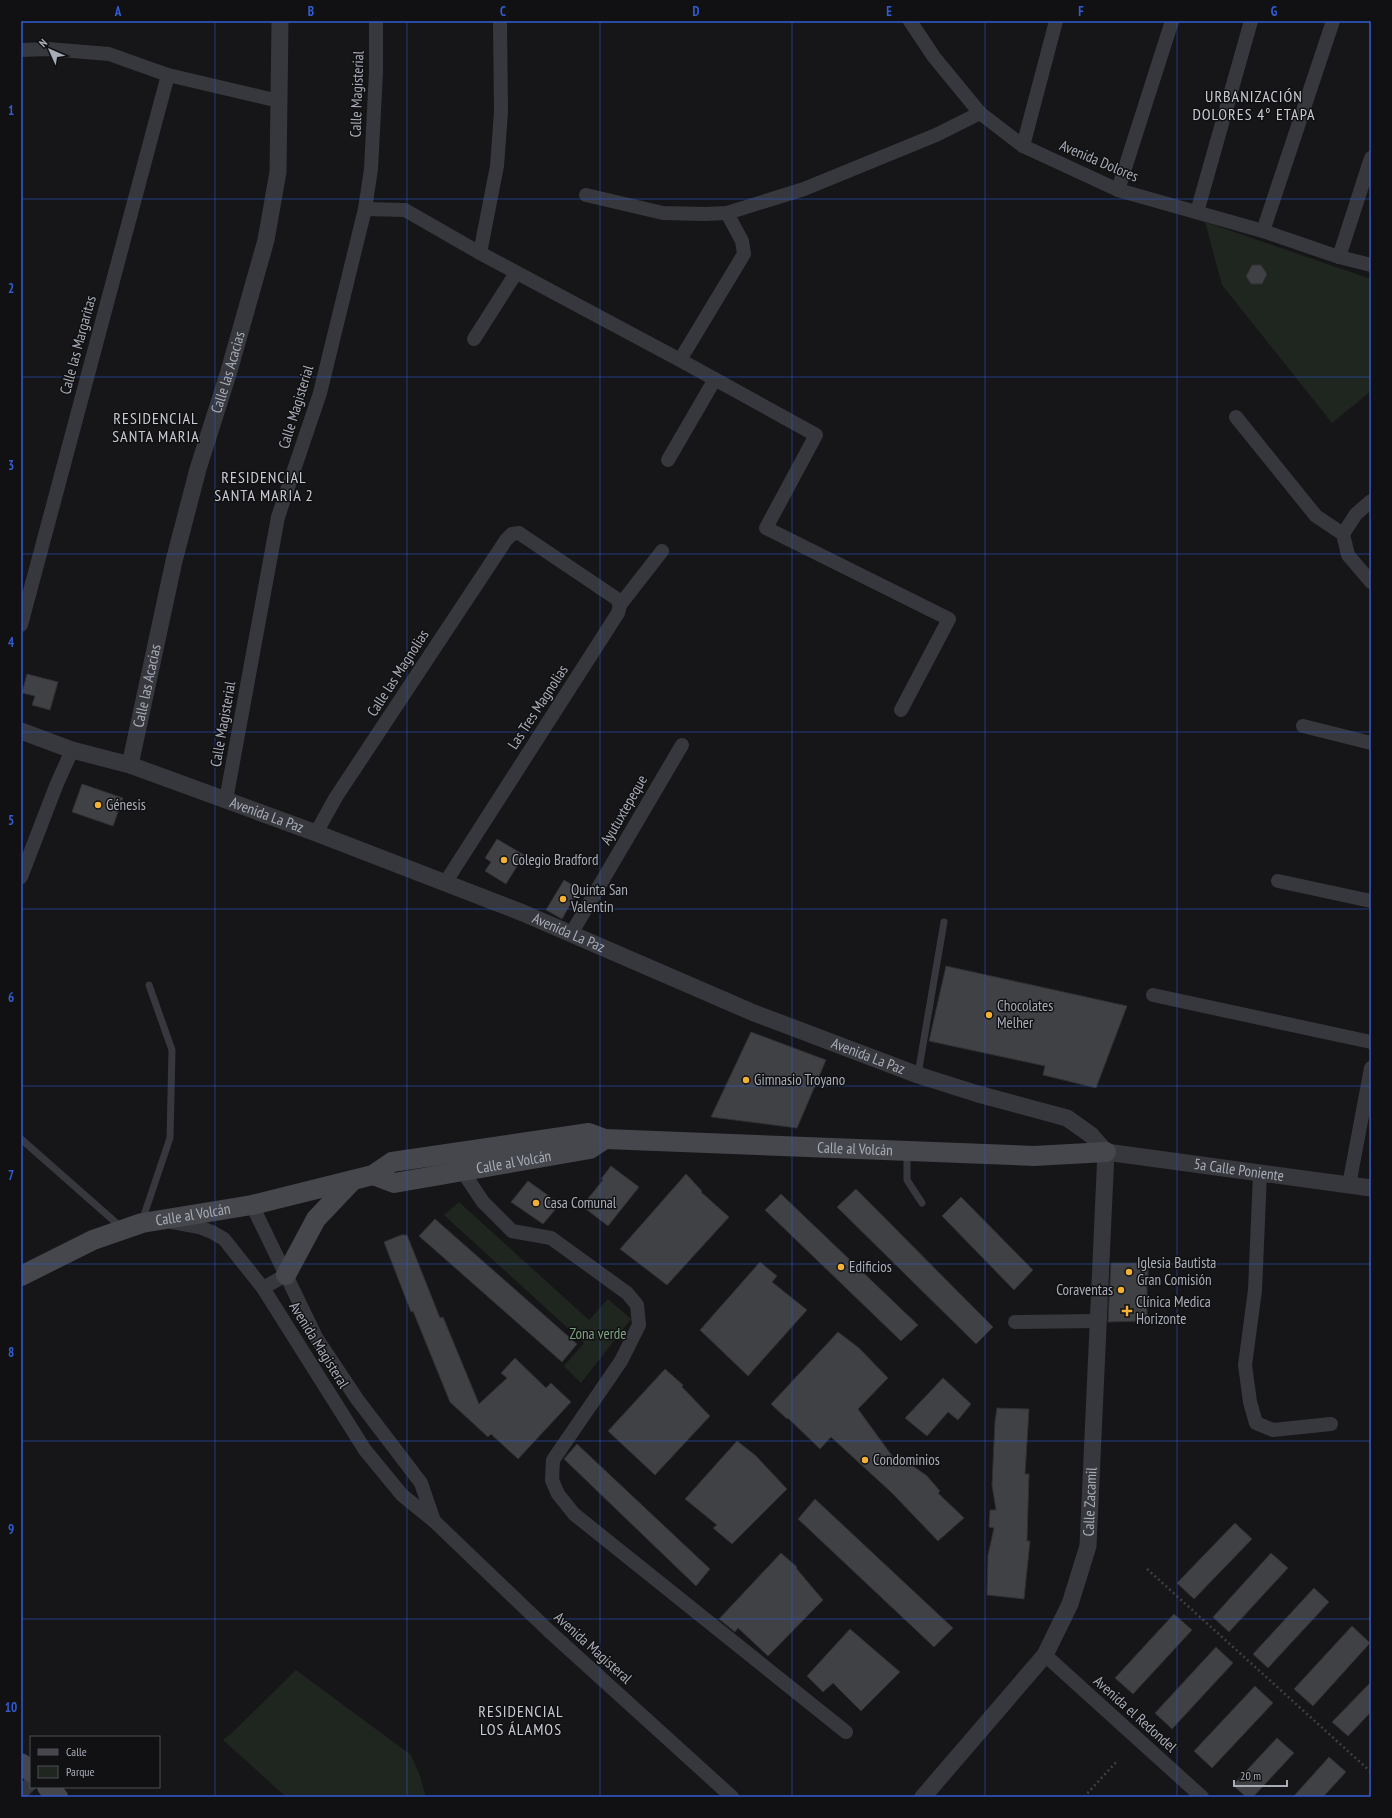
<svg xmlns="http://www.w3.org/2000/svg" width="1392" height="1818" font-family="'PT Sans Narrow',sans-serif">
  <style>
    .green { fill: #1e261f }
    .building { fill: #404145; stroke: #303034 }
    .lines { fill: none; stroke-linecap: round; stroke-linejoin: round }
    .path { stroke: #3d3f44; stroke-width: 2.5; stroke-dasharray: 2 3; stroke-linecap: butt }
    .service { stroke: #37383d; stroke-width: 7 }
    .minor { stroke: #37383d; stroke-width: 14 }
    .tertiary { stroke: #37383d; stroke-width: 17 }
    .secondary { stroke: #45474d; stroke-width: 20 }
    .grid { fill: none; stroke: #325cd3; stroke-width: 1; stroke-opacity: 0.55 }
    .poi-dot { fill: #f2b134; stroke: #111113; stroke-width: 1.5 }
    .labels { text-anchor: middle; stroke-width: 3; stroke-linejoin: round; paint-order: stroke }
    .street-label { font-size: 15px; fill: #a8adb8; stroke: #111113 }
    .poi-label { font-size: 15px; fill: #a8adb8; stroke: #111113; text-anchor: start }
    .park-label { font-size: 15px; fill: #7fa381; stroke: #111113 }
    .neighbourhood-label { font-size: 16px; letter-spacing: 1px; fill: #c9ccd4; stroke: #111113 }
    .neatline { fill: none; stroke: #325cd3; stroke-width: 1.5 }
    .grid-label { font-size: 13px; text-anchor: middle; font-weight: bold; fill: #325cd3 }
  </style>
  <rect width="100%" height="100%" fill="#161618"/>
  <g class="green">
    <polygon points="1205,222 1371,279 1371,391 1332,423 1222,285"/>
    <polygon points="459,1202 589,1320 608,1299 631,1319 581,1383 564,1366 584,1343 444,1215"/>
    <polygon points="296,1670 411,1755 420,1776 426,1797 286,1797 223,1740 234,1731"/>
  </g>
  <g class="building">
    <polygon points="1252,265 1261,265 1267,274 1262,284 1251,284 1246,276"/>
    <polygon points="27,674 58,682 50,710 32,705 35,696 22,693"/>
    <polygon points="82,784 123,798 113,826 72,812"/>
    <polygon points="497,839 524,855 506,884 485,871 491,862 485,858"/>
    <polygon points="564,880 579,889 562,919 546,910"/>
    <polygon points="946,966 1127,1006 1096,1088 1043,1075 1045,1066 929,1041"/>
    <polygon points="751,1032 826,1060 797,1128 711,1117"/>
    <polygon points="611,1166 639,1187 608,1226 582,1206 603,1180 601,1179"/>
    <polygon points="686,1174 702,1191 701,1192 729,1217 667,1285 620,1249"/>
    <polygon points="528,1181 560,1204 543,1224 511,1202"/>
    <polygon points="856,1189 993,1327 976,1344 837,1207"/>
    <polygon points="781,1194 918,1325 901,1341 765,1210"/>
    <polygon points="961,1197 1033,1270 1014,1290 942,1216"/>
    <polygon points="435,1219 577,1344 562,1362 419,1236"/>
    <polygon points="401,1235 407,1235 440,1318 443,1317 479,1404 507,1378 501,1373 515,1358 546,1388 551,1383 571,1402 518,1459 491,1434 488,1437 450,1402 413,1311 411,1312 384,1242"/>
    <polygon points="760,1262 777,1276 772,1282 807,1310 748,1376 700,1330"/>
    <polygon points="1111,1263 1148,1263 1148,1281 1147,1281 1147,1321 1108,1322"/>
    <polygon points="838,1332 859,1348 888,1378 858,1409 895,1460 899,1456 927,1476 940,1491 938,1493 964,1518 938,1541 891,1492 831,1437 820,1449 788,1418 787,1419 771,1404"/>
    <polygon points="665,1369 683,1385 682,1387 710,1416 655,1475 608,1431"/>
    <polygon points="943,1378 971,1404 958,1420 948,1412 927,1436 905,1418"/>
    <polygon points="997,1408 1029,1409 1025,1474 1029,1474 1027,1541 1030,1541 1024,1599 987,1595 988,1555 994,1528 989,1527 990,1510 996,1510 992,1485 995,1421"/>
    <polygon points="737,1441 755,1455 787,1489 732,1544 713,1528 717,1525 685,1499"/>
    <polygon points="577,1444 710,1569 696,1586 564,1459"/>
    <polygon points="815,1499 953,1628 934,1647 798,1519"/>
    <polygon points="1235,1523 1252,1539 1194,1599 1177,1583"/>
    <polygon points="781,1553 797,1567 796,1568 823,1600 768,1656 738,1628 735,1632 719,1619"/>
    <polygon points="1271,1553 1288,1568 1229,1632 1213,1617"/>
    <polygon points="1314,1588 1329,1602 1268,1668 1253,1654"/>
    <polygon points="1174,1614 1192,1630 1133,1694 1115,1678"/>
    <polygon points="1352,1626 1370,1643 1313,1706 1294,1689"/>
    <polygon points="850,1629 900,1672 861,1711 833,1683 823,1692 807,1676"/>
    <polygon points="1216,1647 1233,1663 1172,1729 1155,1713"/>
    <polygon points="1371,1682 1371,1712 1348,1736 1332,1722"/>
    <polygon points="1255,1686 1273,1703 1212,1768 1194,1751"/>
    <polygon points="1277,1738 1294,1753 1253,1797 1246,1797 1233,1785"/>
    <polygon points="1329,1757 1346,1772 1323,1797 1293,1797"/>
  </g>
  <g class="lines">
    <g class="path">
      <polyline points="1147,1569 1371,1772"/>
      <polyline points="1084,1797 1118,1760"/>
    </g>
    <g class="service">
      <polyline points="918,1074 944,922"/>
      <polyline points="21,1139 122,1228"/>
      <polyline points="907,1152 907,1180 922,1203"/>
      <polyline points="142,1221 170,1138 172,1050 149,985"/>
    </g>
    <g class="minor">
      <polyline points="910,21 934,57 980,113 1023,146 1118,190 1263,231 1339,257 1371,265"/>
      <polyline points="21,50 48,49 109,54 168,75 279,101"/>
      <polyline points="1023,146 1056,21"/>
      <polyline points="1118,190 1172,21"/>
      <polyline points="586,195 663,213 705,214 727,213 804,189 936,135 980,113"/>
      <polyline points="365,209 405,210 480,253 680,360 816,435 766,528 949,619 901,710"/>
      <polyline points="1197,212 1251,21"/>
      <polyline points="1263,231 1333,21"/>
      <polyline points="480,253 497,166 501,112 500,21"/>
      <polyline points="1339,257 1371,158"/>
      <polyline points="474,339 516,273"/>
      <polyline points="680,360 744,254 742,241 727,213"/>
      <polyline points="1236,417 1316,516 1343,534 1348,555 1371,582"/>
      <polyline points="668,460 715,379"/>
      <polyline points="1343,534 1356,514 1371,501"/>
      <polyline points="21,625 168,75"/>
      <polyline points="1303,726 1371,743"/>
      <polyline points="226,800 278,517 320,393 365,209 371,169 376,72 376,21"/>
      <polyline points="316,833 336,797 506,540 512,534 519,533 617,599 620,605"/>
      <polyline points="21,877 56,786 72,750"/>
      <polyline points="1278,881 1371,901"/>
      <polyline points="445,883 618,613 620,605 662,551"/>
      <polyline points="571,934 682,745"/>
      <polyline points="1153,995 1371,1042"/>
      <polyline points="463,1172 483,1202 512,1231 551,1238 627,1293 637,1305 639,1325 621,1361 553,1460 552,1480 558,1494 574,1514 846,1732"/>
      <polyline points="1260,1174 1255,1290 1245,1365 1250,1402 1256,1423 1273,1430 1331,1424"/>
      <polyline points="1349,1185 1371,1068"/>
      <polyline points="252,1205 317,1339 357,1399 421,1483 434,1521"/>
      <polyline points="172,1222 199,1227 212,1232 224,1239 263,1288 365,1450 402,1495 434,1521 549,1631 732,1797"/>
      <polyline points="263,1288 286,1275"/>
      <polyline points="1015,1322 1098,1321"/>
      <polyline points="1045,1655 1202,1797"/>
      <polyline points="21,1793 31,1783"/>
    </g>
    <g class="tertiary">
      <path id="s1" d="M21 731 72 750 130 765 316 833 523 913 754 1013 918 1075 978 1094 1067 1118 1091 1135 1106 1152"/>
      <path id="s2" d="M130 765 174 561 198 469 229 371 266 240 278 172 280 21"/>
      <path id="s3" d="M1106 1152 1371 1188"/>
      <path id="s4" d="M923 1797 1045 1655 1070 1604 1088 1546 1106 1152"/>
    </g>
    <g class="secondary">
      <path id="s5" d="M373 1175 394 1183 590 1149 605 1139"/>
      <polyline points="286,1275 316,1219 353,1180"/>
      <path id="s6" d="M21 1276 93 1240 142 1223 252 1205 373 1175 392 1162 589 1133 605 1139 1034 1156 1106 1152"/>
      <polyline points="21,1763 31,1772"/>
      <polyline points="47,1787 58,1797"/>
    </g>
  </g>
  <path class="grid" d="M215 21V1797M407 21V1797M600 21V1797M792 21V1797M985 21V1797M1177 21V1797M21 199H1371M21 377H1371M21 554H1371M21 732H1371M21 909H1371M21 1086H1371M21 1264H1371M21 1441H1371M21 1619H1371"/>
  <g class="poi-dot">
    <circle cx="98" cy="805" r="4"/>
    <circle cx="504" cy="860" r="4"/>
    <circle cx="563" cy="899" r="4"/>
    <circle cx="989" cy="1015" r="4"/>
    <circle cx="746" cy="1080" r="4"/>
    <circle cx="536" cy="1203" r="4"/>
    <circle cx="841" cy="1267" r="4"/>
    <circle cx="1129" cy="1272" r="4"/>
    <circle cx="1121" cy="1290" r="4"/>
    <path d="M1125 1305h4v4h4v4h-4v4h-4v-4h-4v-4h4z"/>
    <circle cx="865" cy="1460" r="4"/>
  </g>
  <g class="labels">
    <g class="street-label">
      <text transform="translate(357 94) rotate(-88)" y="5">Calle Magisterial</text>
      <text transform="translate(1099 161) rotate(23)" y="5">Avenida Dolores</text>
      <text transform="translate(78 345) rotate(-75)" y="5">Calle las Margaritas</text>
      <text dy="5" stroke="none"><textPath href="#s2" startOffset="405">Calle las Acacias</textPath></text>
      <text transform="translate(296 407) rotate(-73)" y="5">Calle Magisterial</text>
      <text transform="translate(398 673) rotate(-57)" y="5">Calle las Magnolias</text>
      <text dy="5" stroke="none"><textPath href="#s2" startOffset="81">Calle las Acacias</textPath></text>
      <text transform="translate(538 707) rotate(-57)" y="5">Las Tres Magnolias</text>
      <text transform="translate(223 724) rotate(-80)" y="5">Calle Magisterial</text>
      <text transform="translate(624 810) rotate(-60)" y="5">Ayutuxtepeque</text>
      <text dy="5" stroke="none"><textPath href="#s1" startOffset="260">Avenida La Paz</textPath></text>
      <text dy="5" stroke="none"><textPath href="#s1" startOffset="584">Avenida La Paz</textPath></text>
      <text dy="5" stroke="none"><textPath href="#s1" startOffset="908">Avenida La Paz</textPath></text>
      <text dy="5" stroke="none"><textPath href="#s6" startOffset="858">Calle al Volcán</textPath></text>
      <text dy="5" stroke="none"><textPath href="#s5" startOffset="144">Calle al Volcán</textPath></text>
      <text dy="5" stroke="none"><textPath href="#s3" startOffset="134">5a Calle Poniente</textPath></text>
      <text dy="5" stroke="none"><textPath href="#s6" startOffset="184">Calle al Volcán</textPath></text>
      <text transform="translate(319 1345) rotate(58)" y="5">Avenida Magisteral</text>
      <text dy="5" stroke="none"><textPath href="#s4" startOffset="349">Calle Zacamil</textPath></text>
      <text transform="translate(593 1648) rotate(42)" y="5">Avenida Magisteral</text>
      <text transform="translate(1135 1714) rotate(42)" y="5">Avenida el Redondel</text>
    </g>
    <g class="poi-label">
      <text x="106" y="810">Génesis</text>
      <text x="512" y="865">Colegio Bradford</text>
      <text x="571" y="895">Quinta San<tspan x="571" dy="17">Valentin</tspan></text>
      <text x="997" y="1011">Chocolates<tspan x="997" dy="17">Melher</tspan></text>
      <text x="754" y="1085">Gimnasio Troyano</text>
      <text x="544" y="1208">Casa Comunal</text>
      <text x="1137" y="1268">Iglesia Bautista<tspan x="1137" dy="17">Gran Comisión</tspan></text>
      <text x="849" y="1272">Edificios</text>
      <text x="1113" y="1295" text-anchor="end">Coraventas</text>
      <text x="1136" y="1307">Clínica Medica<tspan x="1136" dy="17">Horizonte</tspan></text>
      <text x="873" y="1465">Condominios</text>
    </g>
    <g class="park-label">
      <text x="598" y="1339">Zona verde</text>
    </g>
    <g class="neighbourhood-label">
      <text x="1254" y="102">URBANIZACIÓN<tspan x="1254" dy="18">DOLORES 4° ETAPA</tspan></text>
      <text x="156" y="424">RESIDENCIAL<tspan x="156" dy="18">SANTA MARIA</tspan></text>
      <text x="264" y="483">RESIDENCIAL<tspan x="264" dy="18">SANTA MARIA 2</tspan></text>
      <text x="521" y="1717">RESIDENCIAL<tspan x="521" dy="18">LOS ÁLAMOS</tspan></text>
    </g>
  </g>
  <rect width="1392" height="1818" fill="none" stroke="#111113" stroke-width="44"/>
  <rect x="30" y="1736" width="130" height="52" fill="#111113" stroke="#4d4f55"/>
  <rect x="38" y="1749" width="20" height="6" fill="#45474d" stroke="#4d4f55"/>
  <text x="66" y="1756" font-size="12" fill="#a8adb8">Calle</text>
  <rect x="38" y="1766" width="20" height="12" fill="#1e261f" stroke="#4d4f55"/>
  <text x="66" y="1776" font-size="12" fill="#a8adb8">Parque</text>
  <g transform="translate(50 50) rotate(315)" stroke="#111113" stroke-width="3" paint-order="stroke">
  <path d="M0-3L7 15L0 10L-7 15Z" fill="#a8adb8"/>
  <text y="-6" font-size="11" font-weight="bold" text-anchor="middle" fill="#a8adb8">N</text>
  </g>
  <path d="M1234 1780v6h53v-6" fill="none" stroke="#a8adb8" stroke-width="2"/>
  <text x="1240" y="1780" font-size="12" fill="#a8adb8" stroke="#111113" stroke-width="3" paint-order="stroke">20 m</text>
  <rect x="22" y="22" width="1348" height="1774" class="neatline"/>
  <g class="grid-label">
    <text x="118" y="16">A</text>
    <text x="311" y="16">B</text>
    <text x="503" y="16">C</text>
    <text x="696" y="16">D</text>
    <text x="889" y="16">E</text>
    <text x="1081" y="16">F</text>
    <text x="1274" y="16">G</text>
    <text x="11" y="115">1</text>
    <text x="11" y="293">2</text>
    <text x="11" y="470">3</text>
    <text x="11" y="647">4</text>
    <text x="11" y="825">5</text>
    <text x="11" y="1002">6</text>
    <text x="11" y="1180">7</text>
    <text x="11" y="1357">8</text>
    <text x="11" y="1534">9</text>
    <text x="11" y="1712">10</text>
  </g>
</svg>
